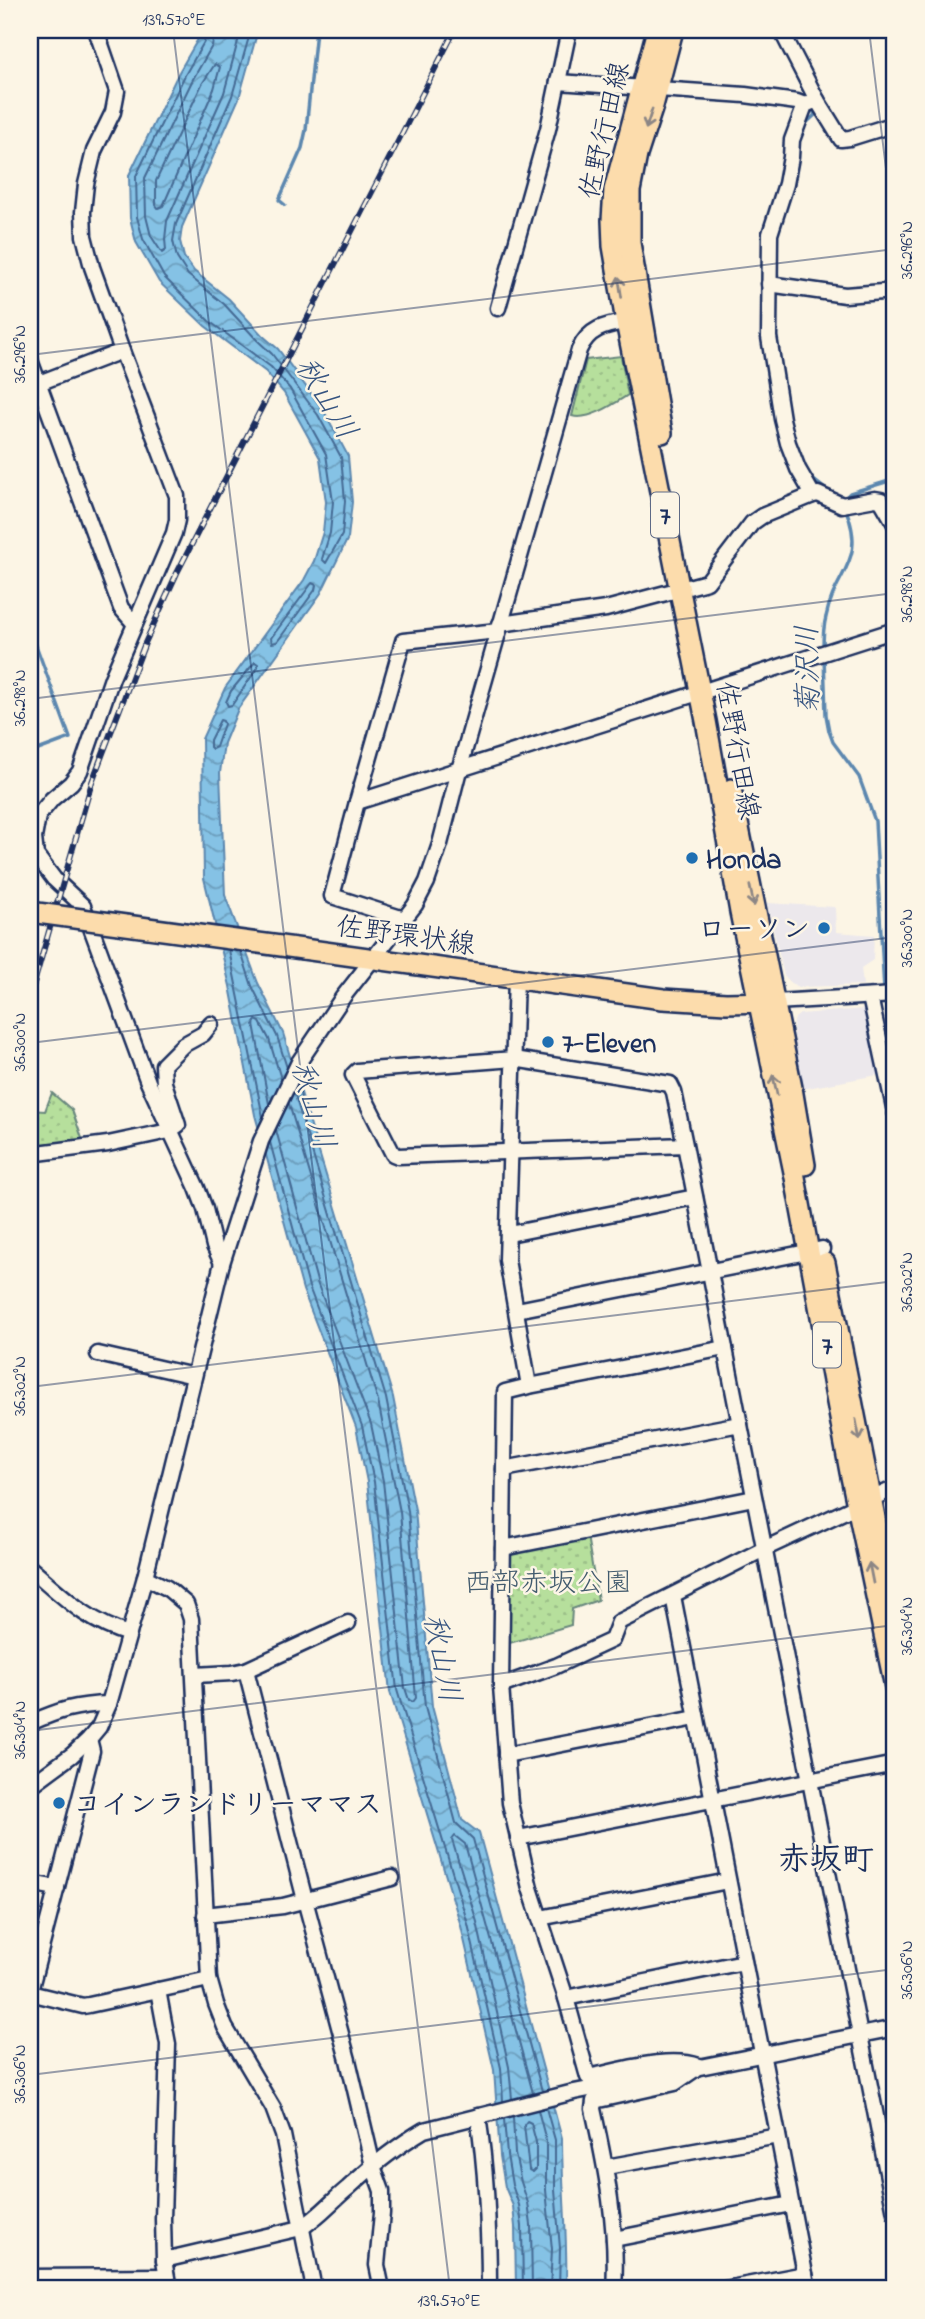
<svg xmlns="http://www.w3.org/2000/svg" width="925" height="2319" font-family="'Indie Flower','Klee One',sans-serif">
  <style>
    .built { fill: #ece8ec }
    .green { fill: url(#green-dots); stroke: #68877d; stroke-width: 2 }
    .water { fill: url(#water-waves); stroke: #5b87af; stroke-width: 2 }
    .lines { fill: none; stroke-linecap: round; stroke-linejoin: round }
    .shore { stroke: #456a94; stroke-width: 2 }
    .stream { stroke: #5b87af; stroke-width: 3.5 }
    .minor-casing { stroke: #1b2f5e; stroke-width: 19 }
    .major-casing { stroke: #1b2f5e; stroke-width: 24 }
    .minor { stroke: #fcf5e5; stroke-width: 14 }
    .major { stroke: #fcdcac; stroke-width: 19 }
    .rail-casing { stroke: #1b2f5e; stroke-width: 6 }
    .rail { stroke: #fcf5e5; stroke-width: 3.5; stroke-dasharray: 10; stroke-linecap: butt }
    .major-bridge-casing { stroke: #1b2f5e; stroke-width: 24; stroke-linecap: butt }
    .major-bridge { stroke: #fcdcac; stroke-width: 19 }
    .oneway { stroke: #8c8685 }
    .ticks { fill: none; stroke: #1b2f5e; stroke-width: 2; stroke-opacity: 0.45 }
    .poi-dot { fill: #1f6fb2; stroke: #fcf5e5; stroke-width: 2.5 }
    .labels { text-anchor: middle; stroke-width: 5; stroke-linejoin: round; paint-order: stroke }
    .shield { fill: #fcf5e5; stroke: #5e6a86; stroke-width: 2 }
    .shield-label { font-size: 26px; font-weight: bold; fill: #1b2f5e }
    .street-label { font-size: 28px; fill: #1b2f5e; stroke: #fcf5e5 }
    .poi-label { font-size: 28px; font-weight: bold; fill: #1b2f5e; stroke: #fcf5e5; text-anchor: start }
    .park-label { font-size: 28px; fill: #425b6e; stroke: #fcf5e5 }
    .water-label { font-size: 30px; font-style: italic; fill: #365480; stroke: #fcf5e5 }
    .quarter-label { font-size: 32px; font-weight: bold; fill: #1b2f5e; stroke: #fcf5e5 }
    .neatline { fill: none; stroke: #1b2f5e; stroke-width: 2.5 }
    .ticks-label { font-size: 18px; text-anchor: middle; fill: #1b2f5e }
  </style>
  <defs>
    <pattern id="green-dots" width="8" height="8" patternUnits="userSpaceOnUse" patternTransform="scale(1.75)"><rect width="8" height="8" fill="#b6df9c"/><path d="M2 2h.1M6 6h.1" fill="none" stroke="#9cc089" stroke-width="1.8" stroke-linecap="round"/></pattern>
    <pattern id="water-waves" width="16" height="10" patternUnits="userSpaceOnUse" patternTransform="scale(1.75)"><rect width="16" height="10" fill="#85c2e5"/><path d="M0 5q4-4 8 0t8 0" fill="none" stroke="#6c9ebd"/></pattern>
  </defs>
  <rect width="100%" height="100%" fill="#fcf5e5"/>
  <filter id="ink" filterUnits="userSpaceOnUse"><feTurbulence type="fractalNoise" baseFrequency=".0143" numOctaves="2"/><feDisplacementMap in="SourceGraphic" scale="14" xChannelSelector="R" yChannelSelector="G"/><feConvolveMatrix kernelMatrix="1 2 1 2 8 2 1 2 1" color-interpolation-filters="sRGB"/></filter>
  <g filter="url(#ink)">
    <g class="built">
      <polygon points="767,903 835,907 836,932 874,935 873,960 861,968 863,985 799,987 791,983 784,975"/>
      <polygon points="865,1009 871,1014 883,1074 802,1089 793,1028 795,1018 800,1014"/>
    </g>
    <g class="green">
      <path d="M621 356 628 395C614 404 589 421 572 416L586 360Z"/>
      <polygon points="52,1093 72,1110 84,1144 41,1151 30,1143 30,1110 45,1111"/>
      <polygon points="587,1536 598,1600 572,1609 571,1625 510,1643 509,1552"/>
    </g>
    <path class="water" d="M200 30H258L239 98 182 227 180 241 184 257 194 271 229 299 262 335 278 349 324 411 348 456 352 502 348 538 321 593 238 709 224 743 220 773 225 895 258 983 283 1033 393 1397 415 1510 432 1706 462 1820 479 1833 562 2139C562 2189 568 2239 566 2289H516L515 2227 513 2206 505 2187 500 2156 494 2070 461 1926 390 1692 367 1482 356 1427 303 1290 255 1115 230 986 204 878 202 739 225 688 304 580 314 561 323 532 326 502 320 458 284 393 266 372 205 326 159 282 136 242 130 218 129 175 179 72 198 39Z"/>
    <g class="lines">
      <g class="shore">
        <polyline points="207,30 204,42 185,75 136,176 137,217 143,239 164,277 209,321 271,367 290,389 326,454 333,502 330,533 322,559 326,563 342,535 345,501 341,457 318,415 272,354 257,340 224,304 188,275 177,258 173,241 176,224 232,96 251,30"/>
        <polyline points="215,30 212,46 193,79 145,178 146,216 151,236 162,253 166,250 165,239 167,221 224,93 241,30"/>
        <polygon points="215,64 220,67 214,89 163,206 158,208 156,205 156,181 202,84"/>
        <polygon points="312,583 316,585 315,590 277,642 272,643 271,638"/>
        <polygon points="255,662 258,664 258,667 232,705 228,706 226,702 231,691"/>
        <polygon points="220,720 223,721 224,724 216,747 212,749 210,747 210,740"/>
        <polyline points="229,950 263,1117"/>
        <polyline points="241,952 252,986 277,1036 287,1068"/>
        <polyline points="294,1092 386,1398 408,1511 425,1707 456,1823 473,1839 542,2091"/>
        <polyline points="269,1104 254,1024 256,1020 260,1022 269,1039 281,1079"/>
        <polyline points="276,1130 318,1285 371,1424 383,1481 405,1688 409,1700 413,1702 416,1698 400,1512 378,1401 289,1104"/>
        <polyline points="270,1142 309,1287 362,1426 374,1482 397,1690 468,1924 501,2068 503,2101"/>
        <polyline points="512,2099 509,2067 477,1922 452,1840 455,1836 465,1844 533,2093"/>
        <polyline points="546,2108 555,2140 555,2189 560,2248 559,2289"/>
        <polyline points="538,2110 546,2141 546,2190 552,2249 550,2289"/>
        <polyline points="513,2117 515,2154 521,2182 528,2203 531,2225 532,2289"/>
        <polyline points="504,2119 507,2155 512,2185 519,2205 522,2226 523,2289"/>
        <polygon points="527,2121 531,2123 536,2142 536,2169 533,2172 529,2170 524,2125"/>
      </g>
      <g class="stream">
        <polyline points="780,42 807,98"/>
        <polyline points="803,126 815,115 811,105"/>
        <polyline points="285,205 279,200 302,148 306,130 316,30"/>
        <polyline points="810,477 829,492"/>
        <polyline points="843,500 850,493 889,481 895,481"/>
        <polyline points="30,629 70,738 30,753"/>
        <path d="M823 650C823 639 823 627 826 617 835 570 868 563 845 507"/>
        <polyline points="824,657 826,715 829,731 833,742 859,777 875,821 884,991"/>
        <polyline points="30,876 32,881"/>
        <polyline points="885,998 895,1058"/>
      </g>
      <g class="minor-casing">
        <g id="minor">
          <polyline points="96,30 117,91 113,112 94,151 86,184 83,212 84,236 92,267 122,351 177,496 177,520 174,533 112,678 80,771 71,783 52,799 38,816 34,838 36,855 54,879 83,906 148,1082 197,1188 205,1209 214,1246 222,1263"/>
          <polyline points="781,30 817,100"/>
          <polyline points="558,82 745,95 797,102 805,105"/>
          <polyline points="769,284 845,295 895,291"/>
          <polyline points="498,308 548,129 569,30"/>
          <polyline points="30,360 121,608 134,623"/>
          <polyline points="31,386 122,351"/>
          <polyline points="813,495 798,469 788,443 782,419 769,337 770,234 786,184 791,157 792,140 805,105 817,100 841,139 850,138 895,124"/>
          <polyline points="500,624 606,609 707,582 752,523 762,516 813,495 818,494 842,505 875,499 881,500 895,524"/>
          <polyline points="357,802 895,630"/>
          <polyline points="404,919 332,896 357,802 403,641 498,631"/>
          <polyline points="870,997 895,1112"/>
          <polyline points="775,1002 895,995"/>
          <path d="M685 1145 398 1156 393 1154 353 1075 357 1071 514 1059 670 1084 674 1092 685 1145C753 1501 827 1857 895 2213"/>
          <polyline points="30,1154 108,1144 169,1131 178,1125 164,1083 163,1065 183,1045 203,1034 211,1024"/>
          <polyline points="509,1234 695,1197"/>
          <polyline points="517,1310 822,1249"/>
          <polyline points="98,1354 194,1376"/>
          <polyline points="529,1386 725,1348"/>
          <polyline points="504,1469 740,1424"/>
          <polyline points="503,1548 754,1498"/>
          <path d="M30 1568C63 1596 87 1622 129 1634"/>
          <polyline points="145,1577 167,1588 186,1604 191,1619 209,1979 216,2004 225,2027 273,2108 283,2135 314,2289"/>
          <polyline points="673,1596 808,2289"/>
          <polyline points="246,1670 305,1900 348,2060 373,2166 382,2191 382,2213 377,2265 382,2289"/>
          <polyline points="195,1675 232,1673 246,1670 348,1623"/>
          <polyline points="501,1686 505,1392 529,1386 507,1260 516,978"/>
          <path d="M30 1723C60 1710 75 1705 109 1704"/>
          <polyline points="506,1755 696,1718"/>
          <path d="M30 1786 72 1755 89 1739 99 1727 109 1704 145 1577 222 1263 261 1141 299 1062 343 997 415 905 427 882 440 844 459 770 579 350C590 325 610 325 634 320"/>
          <polyline points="518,1838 895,1764"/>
          <polyline points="30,1883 57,1888"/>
          <polyline points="205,1915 283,1906 392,1878"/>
          <polyline points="540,1918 728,1881"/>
          <polyline points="158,1990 168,2044 163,2219 164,2260"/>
          <polyline points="30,1991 92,1751 89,1739"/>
          <polyline points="30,1993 83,2006 89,2005 209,1979"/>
          <polyline points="566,1998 744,1962"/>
          <path d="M699 2066C668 2055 620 2071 588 2077L566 1998 530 1888 510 1803 501 1686 556 1666 612 1640 619 1622 764 1549 895 1488"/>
          <path d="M478 2116C487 2174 489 2231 489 2289"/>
          <polyline points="606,2167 778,2136"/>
          <polyline points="614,2239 791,2204"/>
          <polyline points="30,2277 166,2276"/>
          <path d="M169 2289 164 2260 301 2228C319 2217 332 2201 348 2188 372 2166 397 2146 424 2130L574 2092 895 2028"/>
          <path d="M614 2289C618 2228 606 2168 593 2109L594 2101 675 2083 694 2070"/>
          <polyline points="725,2289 805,2274"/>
        </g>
      </g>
      <g class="major-casing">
        <g id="major">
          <polyline points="657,30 614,190 612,220 613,246 626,322 706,721 740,912 794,1172 850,1472 895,1687"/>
          <polyline points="662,433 630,243 630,191 637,155 653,106 673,30"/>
          <polyline points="731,789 792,1088 805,1165"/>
          <polyline points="303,949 663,999 726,1003 770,1002"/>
          <polyline points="825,1263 895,1619"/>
        </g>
      </g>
      <use href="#minor" class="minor"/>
      <use href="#major" class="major"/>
      <g class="rail-casing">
        <polyline id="rail" points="30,997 92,782 145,643 177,573 455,30"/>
      </g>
      <use href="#rail" class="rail"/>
      <g class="major-bridge-casing">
        <polyline id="major-bridge" points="30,912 303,949"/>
      </g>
      <use href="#major-bridge" class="major-bridge"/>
    </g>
    <defs><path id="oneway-shaft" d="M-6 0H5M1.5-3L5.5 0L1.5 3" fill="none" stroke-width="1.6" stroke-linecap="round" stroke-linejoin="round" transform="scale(1.75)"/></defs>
    <g class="oneway">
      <use href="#oneway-shaft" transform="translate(649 119) rotate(108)"/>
      <use href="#oneway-shaft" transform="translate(620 287) rotate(-99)"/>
      <use href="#oneway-shaft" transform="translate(752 896) rotate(78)"/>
      <use href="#oneway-shaft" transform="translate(775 1085) rotate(-102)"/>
      <use href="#oneway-shaft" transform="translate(858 1430) rotate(79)"/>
      <use href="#oneway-shaft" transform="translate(871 1573) rotate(-101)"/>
    </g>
  </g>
  <path class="ticks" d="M173 30 450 2289M869 30 895 242M30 355 895 249M30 699 895 593M30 1043 895 937M30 1387 895 1281M30 1731 895 1625M30 2075 895 1969"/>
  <g class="poi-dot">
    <circle cx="692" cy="858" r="7"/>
    <circle cx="824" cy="928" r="7"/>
    <circle cx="548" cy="1042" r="7"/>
    <circle cx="59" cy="1803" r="7"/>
  </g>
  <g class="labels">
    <g class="shield">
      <rect x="651" y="492.5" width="28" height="45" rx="5"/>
      <rect x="813" y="1322.5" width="28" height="45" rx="5"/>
    </g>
    <g class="shield-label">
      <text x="665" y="524">7</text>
      <text x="827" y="1354">7</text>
    </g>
    <g class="street-label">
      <text transform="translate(603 130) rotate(-77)" y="10">佐野行田線</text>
      <text transform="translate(739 750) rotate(80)" y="10">佐野行田線</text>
      <text transform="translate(406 934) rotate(8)" y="10">佐野環状線</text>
    </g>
    <g class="poi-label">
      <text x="706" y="868">Honda</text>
      <text x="810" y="938" text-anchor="end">ローソン</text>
      <text x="562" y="1052">7-Eleven</text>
      <text x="73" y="1813">コインランドリーママス</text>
    </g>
    <g class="park-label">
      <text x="548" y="1591">西部赤坂公園</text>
    </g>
    <g class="water-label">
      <text transform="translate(327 398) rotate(59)" y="10">秋山川</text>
      <text transform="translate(807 670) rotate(-91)" y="10">菊沢川</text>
      <text transform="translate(314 1105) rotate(74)" y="10">秋山川</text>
      <text transform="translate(443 1658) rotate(79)" y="10">秋山川</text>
    </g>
    <g class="quarter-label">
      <text x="826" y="1869">赤坂町</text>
    </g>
  </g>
  <rect width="925" height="2319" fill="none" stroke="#fcf5e5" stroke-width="77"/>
  <rect x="38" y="38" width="848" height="2242" class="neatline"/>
  <g class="ticks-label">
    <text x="174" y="25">139.570°E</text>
    <text transform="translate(906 250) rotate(-90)" y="6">36.296°N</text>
    <text transform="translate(19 354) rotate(-90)" y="6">36.296°N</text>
    <text transform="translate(906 594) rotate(-90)" y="6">36.298°N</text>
    <text transform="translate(19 698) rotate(-90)" y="6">36.298°N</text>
    <text transform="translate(906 938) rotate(-90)" y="6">36.300°N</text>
    <text transform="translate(19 1042) rotate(-90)" y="6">36.300°N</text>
    <text transform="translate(906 1282) rotate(-90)" y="6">36.302°N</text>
    <text transform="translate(19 1386) rotate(-90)" y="6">36.302°N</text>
    <text transform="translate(906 1626) rotate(-90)" y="6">36.304°N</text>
    <text transform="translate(19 1730) rotate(-90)" y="6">36.304°N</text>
    <text transform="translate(906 1970) rotate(-90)" y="6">36.306°N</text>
    <text transform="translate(19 2074) rotate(-90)" y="6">36.306°N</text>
    <text x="449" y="2306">139.570°E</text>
  </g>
</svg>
